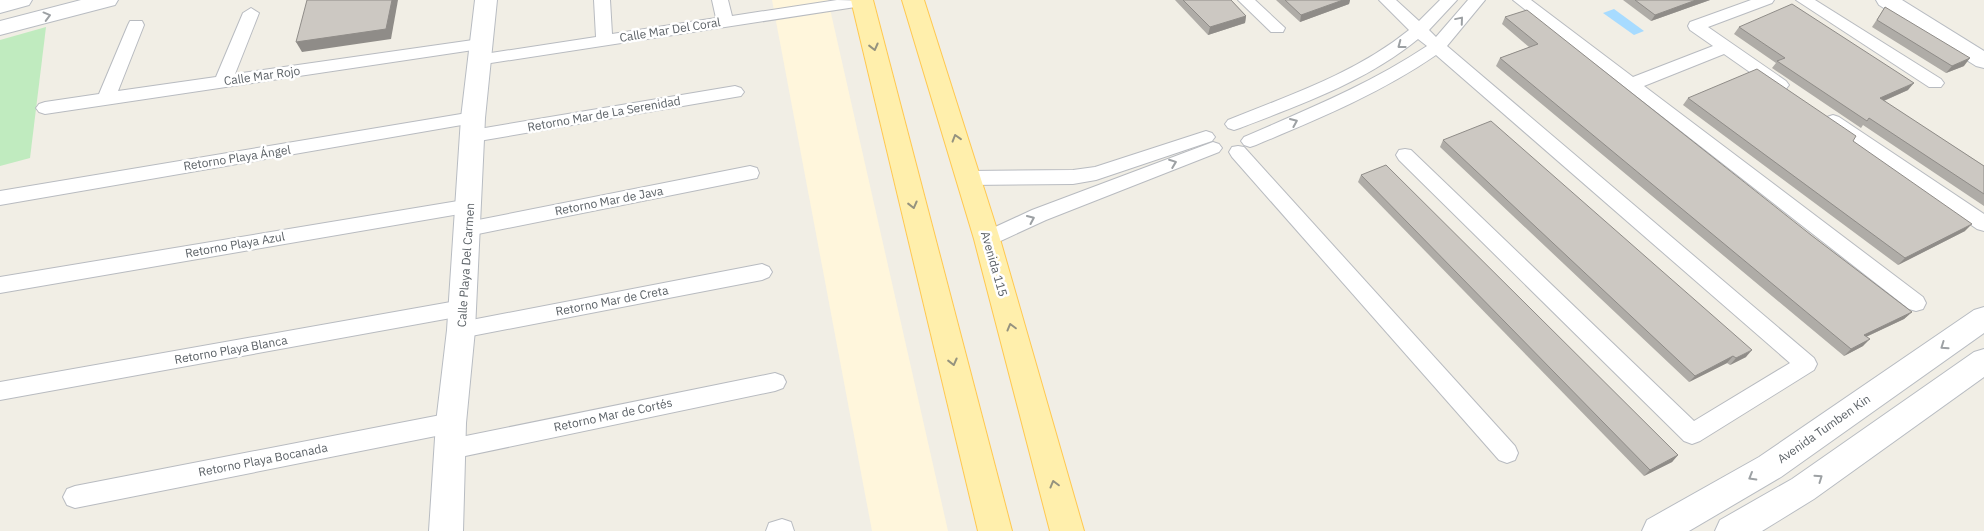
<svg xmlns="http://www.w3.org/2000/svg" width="1984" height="531" font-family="'IBM Plex Sans',sans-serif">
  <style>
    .commercial { fill: #fff6dc }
    .green { fill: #c0ebbf }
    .water { fill: #a7dbff }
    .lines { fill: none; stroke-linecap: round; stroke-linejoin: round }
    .street-casing { stroke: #b8bbc0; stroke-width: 2 }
    .secondary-casing { stroke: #b8bcc2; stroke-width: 2 }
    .primary-casing { stroke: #ffc850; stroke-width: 2 }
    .street { fill: #fff; fill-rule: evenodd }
    .secondary { fill: #fff; fill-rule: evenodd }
    .primary { fill: #ffefac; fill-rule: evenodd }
    .wall { fill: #afaca7 }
    .shaded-wall { fill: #8f8c88 }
    .building { fill: #ccc8c2; stroke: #8f8c88 }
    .oneway { stroke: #9da1a4 }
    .oneway2 { stroke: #95937f }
    .labels { text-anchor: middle; stroke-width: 5; stroke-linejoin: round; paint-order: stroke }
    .street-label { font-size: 12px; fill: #5c6267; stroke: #fff }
  </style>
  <rect width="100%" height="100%" fill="#f1eee5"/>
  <polygon class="commercial" points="772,0 828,0 948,531 872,531"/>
  <polygon class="green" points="46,27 30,158 0,166 0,40"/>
  <polygon class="water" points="1614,9 1644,31 1634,35 1603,13"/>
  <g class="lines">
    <g class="street-casing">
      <g id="street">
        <polygon points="594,0 610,0 612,34 716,18 712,0 728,0 732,16 837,0 870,1 862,6 478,65 472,64 470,60 472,56 478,55 596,37"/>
        <polygon points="1238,0 1255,0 1285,28 1283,32 1271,32"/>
        <path d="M1379 0H1396L1419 21 1440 0H1457L1429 30 1436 37 1468 0H1485L1447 46 1814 358 1817 364 1814 370 1700 441 1692 444 1684 441 1399 160 1396 155 1399 150 1405 149 1411 150 1694 421 1790 363 1436 55C1381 93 1318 119 1256 145L1250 147 1244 145 1241 141 1244 137C1306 110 1370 84 1427 46L1418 39C1367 81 1302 104 1240 128L1234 130 1228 128 1225 124 1228 120C1290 95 1356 73 1409 30Z"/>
        <polygon points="1513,0 1531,0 1633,77 1713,46 1690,30 1688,26 1690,22 1751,0 1774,0 1772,3 1708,27 1786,81 1789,85 1786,89 1774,89 1724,54 1644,86 1923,297 1926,303 1923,309 1916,311 1909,309"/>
        <polygon points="1796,0 1815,0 1941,79 1944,83 1941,87 1929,87"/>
        <polygon points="251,8 259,13 235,74 480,39 486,40 488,44 486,48 480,49 45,114 39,112 36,108 39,104 45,102 99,94 128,25 130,21 142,21 144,25 118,91 216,77 243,13"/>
        <polygon points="735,86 741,88 744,92 741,96 473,142 467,140 464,136 467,132 473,130"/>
        <polygon points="473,112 479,114 482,118 479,122 0,205 0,191"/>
        <polygon points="1833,115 1839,117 1984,214 1984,231 1977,229 1827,125 1824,121 1827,117"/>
        <polygon points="1206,131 1212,133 1215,137 1212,141 1096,180 1073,184 968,185 961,183 959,178 961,173 968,171 1073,170 1095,167"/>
        <polygon points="1213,142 1219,144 1222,148 1219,152 1046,220 994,244 987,246 980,244 977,239 980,234 1032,210"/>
        <polygon points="1238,146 1244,147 1515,446 1518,453 1515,460 1507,463 1499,460 1232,157 1229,152 1232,147"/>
        <polygon points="750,166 757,168 759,173 757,178 468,236 461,234 458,229 461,224 468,222"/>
        <polygon points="470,199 477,201 480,206 477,211 0,293 0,277"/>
        <polygon points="762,264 769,267 772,272 769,277 762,280 461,338 454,336 451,330 454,324 461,322"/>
        <polygon points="462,300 469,302 472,308 469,314 462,316 0,400 0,382"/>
        <polygon points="775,373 783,376 786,382 783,388 775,391 451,459 443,456 440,449 443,442 451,439"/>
        <polygon points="451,413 459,416 462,423 459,430 451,433 75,508 67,505 63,497 67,489 75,486"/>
        <polygon points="782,519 791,522 794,531 766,531 769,523"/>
      </g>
    </g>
    <g class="secondary-casing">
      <g id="secondary">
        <polygon points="0,0 32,0 29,5 0,13"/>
        <polygon points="81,0 118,0 115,5 0,35 0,21"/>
        <polygon points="475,0 497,0 485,118 475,330 466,423 463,531 429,531 436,423 447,330 461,118"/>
        <polygon points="1876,0 1902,0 1984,51 1984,68 1976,66 1879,5"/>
        <polygon points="1984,307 1984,333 1781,477 1689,531 1642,531 1647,520 1759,457 1974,310"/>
        <polygon points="1984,349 1984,377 1814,499 1762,531 1715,531 1720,520 1792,479 1974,352"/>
      </g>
    </g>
    <g class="primary-casing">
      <g id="primary">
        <polygon points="851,0 873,0 1012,531 978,531"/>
        <polygon points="902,0 924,0 1000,239 1084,531 1050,531 974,239"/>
      </g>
    </g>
    <use href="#street" class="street"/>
    <use href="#secondary" class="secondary"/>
    <use href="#primary" class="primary"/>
  </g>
  <g class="wall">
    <polygon points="1175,0 1231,0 1246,16 1245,23 1208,35"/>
    <polygon points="1276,0 1350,0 1349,4 1300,22"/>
    <polygon points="1623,0 1710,0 1651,21"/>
    <polygon points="1885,7 1964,66 1946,73 1872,27"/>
    <polygon points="1505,17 1811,235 1912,312 1904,319 1866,337 1863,346 1844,356 1496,66 1500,58 1529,47 1502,24"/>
    <polygon points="1739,27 1908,90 1884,101 1984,166 1984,206 1863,125 1861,128 1772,68 1776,63 1734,34"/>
    <polygon points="1688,98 1853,141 1965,231 1898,265 1683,105"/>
    <polygon points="1443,140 1746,357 1730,365 1727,363 1689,382 1440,147"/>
    <polygon points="1361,175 1678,455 1672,462 1644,476 1358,182"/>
  </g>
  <g class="shaded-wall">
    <polygon points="392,0 398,0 391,39 302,52 296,42"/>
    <polygon points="1343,0 1350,0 1349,4 1300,22 1301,15"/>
    <polygon points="1696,0 1710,0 1651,21 1655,15"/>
    <polygon points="1246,16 1245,23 1208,35 1210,27"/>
    <polygon points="1970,58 1964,66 1946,73 1952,66"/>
    <polygon points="1914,83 1908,90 1874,105 1880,98"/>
    <polygon points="1972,224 1965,231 1898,265 1905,258"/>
    <polygon points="1912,312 1904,319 1857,341 1864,335"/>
    <polygon points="1870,339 1863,346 1844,356 1851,349"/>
    <polygon points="1752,350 1746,357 1730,365 1736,358"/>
    <polygon points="1733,356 1727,363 1689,382 1695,376"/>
    <polygon points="1678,455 1672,462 1644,476 1650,470"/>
  </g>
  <g class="building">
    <polygon points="307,0 392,0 386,29 296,42"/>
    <polygon points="1183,0 1231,0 1246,16 1210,27"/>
    <polygon points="1285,0 1343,0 1301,15"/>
    <polygon points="1635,0 1696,0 1655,15"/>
    <polygon points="1792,4 1914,83 1880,98 1984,166 1984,194 1869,118 1867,121 1777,61 1785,58 1739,27"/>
    <polygon points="1885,7 1970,58 1952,66 1877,20"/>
    <polygon points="1527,10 1811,235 1912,312 1864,335 1870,339 1851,349 1500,58 1538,44 1505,17"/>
    <polygon points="1757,69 1856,136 1853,141 1972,224 1905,258 1688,98"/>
    <polygon points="1491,121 1752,350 1736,358 1733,356 1695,376 1443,140"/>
    <polygon points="1386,165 1678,455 1650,470 1361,175"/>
  </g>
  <defs><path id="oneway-chevron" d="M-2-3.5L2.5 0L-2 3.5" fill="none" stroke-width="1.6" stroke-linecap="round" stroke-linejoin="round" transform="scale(1.25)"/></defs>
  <g class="oneway">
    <use href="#oneway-chevron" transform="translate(47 16) rotate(-15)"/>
    <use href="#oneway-chevron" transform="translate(1460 20) rotate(-50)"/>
    <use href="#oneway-chevron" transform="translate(1401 45) rotate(143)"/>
    <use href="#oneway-chevron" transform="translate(1294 122) rotate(-23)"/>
    <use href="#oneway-chevron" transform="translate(1173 163) rotate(-21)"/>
    <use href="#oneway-chevron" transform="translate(1031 219) rotate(-24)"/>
    <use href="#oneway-chevron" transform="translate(1944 346) rotate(145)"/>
    <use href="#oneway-chevron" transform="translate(1752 477) rotate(150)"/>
    <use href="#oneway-chevron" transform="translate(1819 478) rotate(-35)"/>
  </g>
  <g class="oneway2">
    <use href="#oneway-chevron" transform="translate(874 47) rotate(76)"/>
    <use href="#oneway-chevron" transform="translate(956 138) rotate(-107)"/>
    <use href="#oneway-chevron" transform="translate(913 205) rotate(76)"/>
    <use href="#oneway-chevron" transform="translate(1011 327) rotate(-105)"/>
    <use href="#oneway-chevron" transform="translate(953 362) rotate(76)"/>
    <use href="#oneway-chevron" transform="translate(1054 484) rotate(-105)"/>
  </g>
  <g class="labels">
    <g class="street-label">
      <text transform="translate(670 30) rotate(-9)" y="4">Calle Mar Del Coral</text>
      <text transform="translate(262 76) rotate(-8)" y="4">Calle Mar Rojo</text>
      <text transform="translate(604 114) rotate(-10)" y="4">Retorno Mar de La Serenidad</text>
      <text transform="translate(237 158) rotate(-9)" y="4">Retorno Playa Ángel</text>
      <text transform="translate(609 201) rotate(-11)" y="4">Retorno Mar de Java</text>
      <text transform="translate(235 245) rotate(-10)" y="4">Retorno Playa Azul</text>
      <text transform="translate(994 264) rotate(74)" y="4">Avenida 115</text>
      <text transform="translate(466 265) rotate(-86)" y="4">Calle Playa Del Carmen</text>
      <text transform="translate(612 301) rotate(-11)" y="4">Retorno Mar de Creta</text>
      <text transform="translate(231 350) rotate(-10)" y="4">Retorno Playa Blanca</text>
      <text transform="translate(613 415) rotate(-12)" y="4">Retorno Mar de Cortés</text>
      <text transform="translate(1824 429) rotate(-35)" y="4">Avenida Tumben Kin</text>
      <text transform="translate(263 460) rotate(-11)" y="4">Retorno Playa Bocanada</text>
    </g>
  </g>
</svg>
